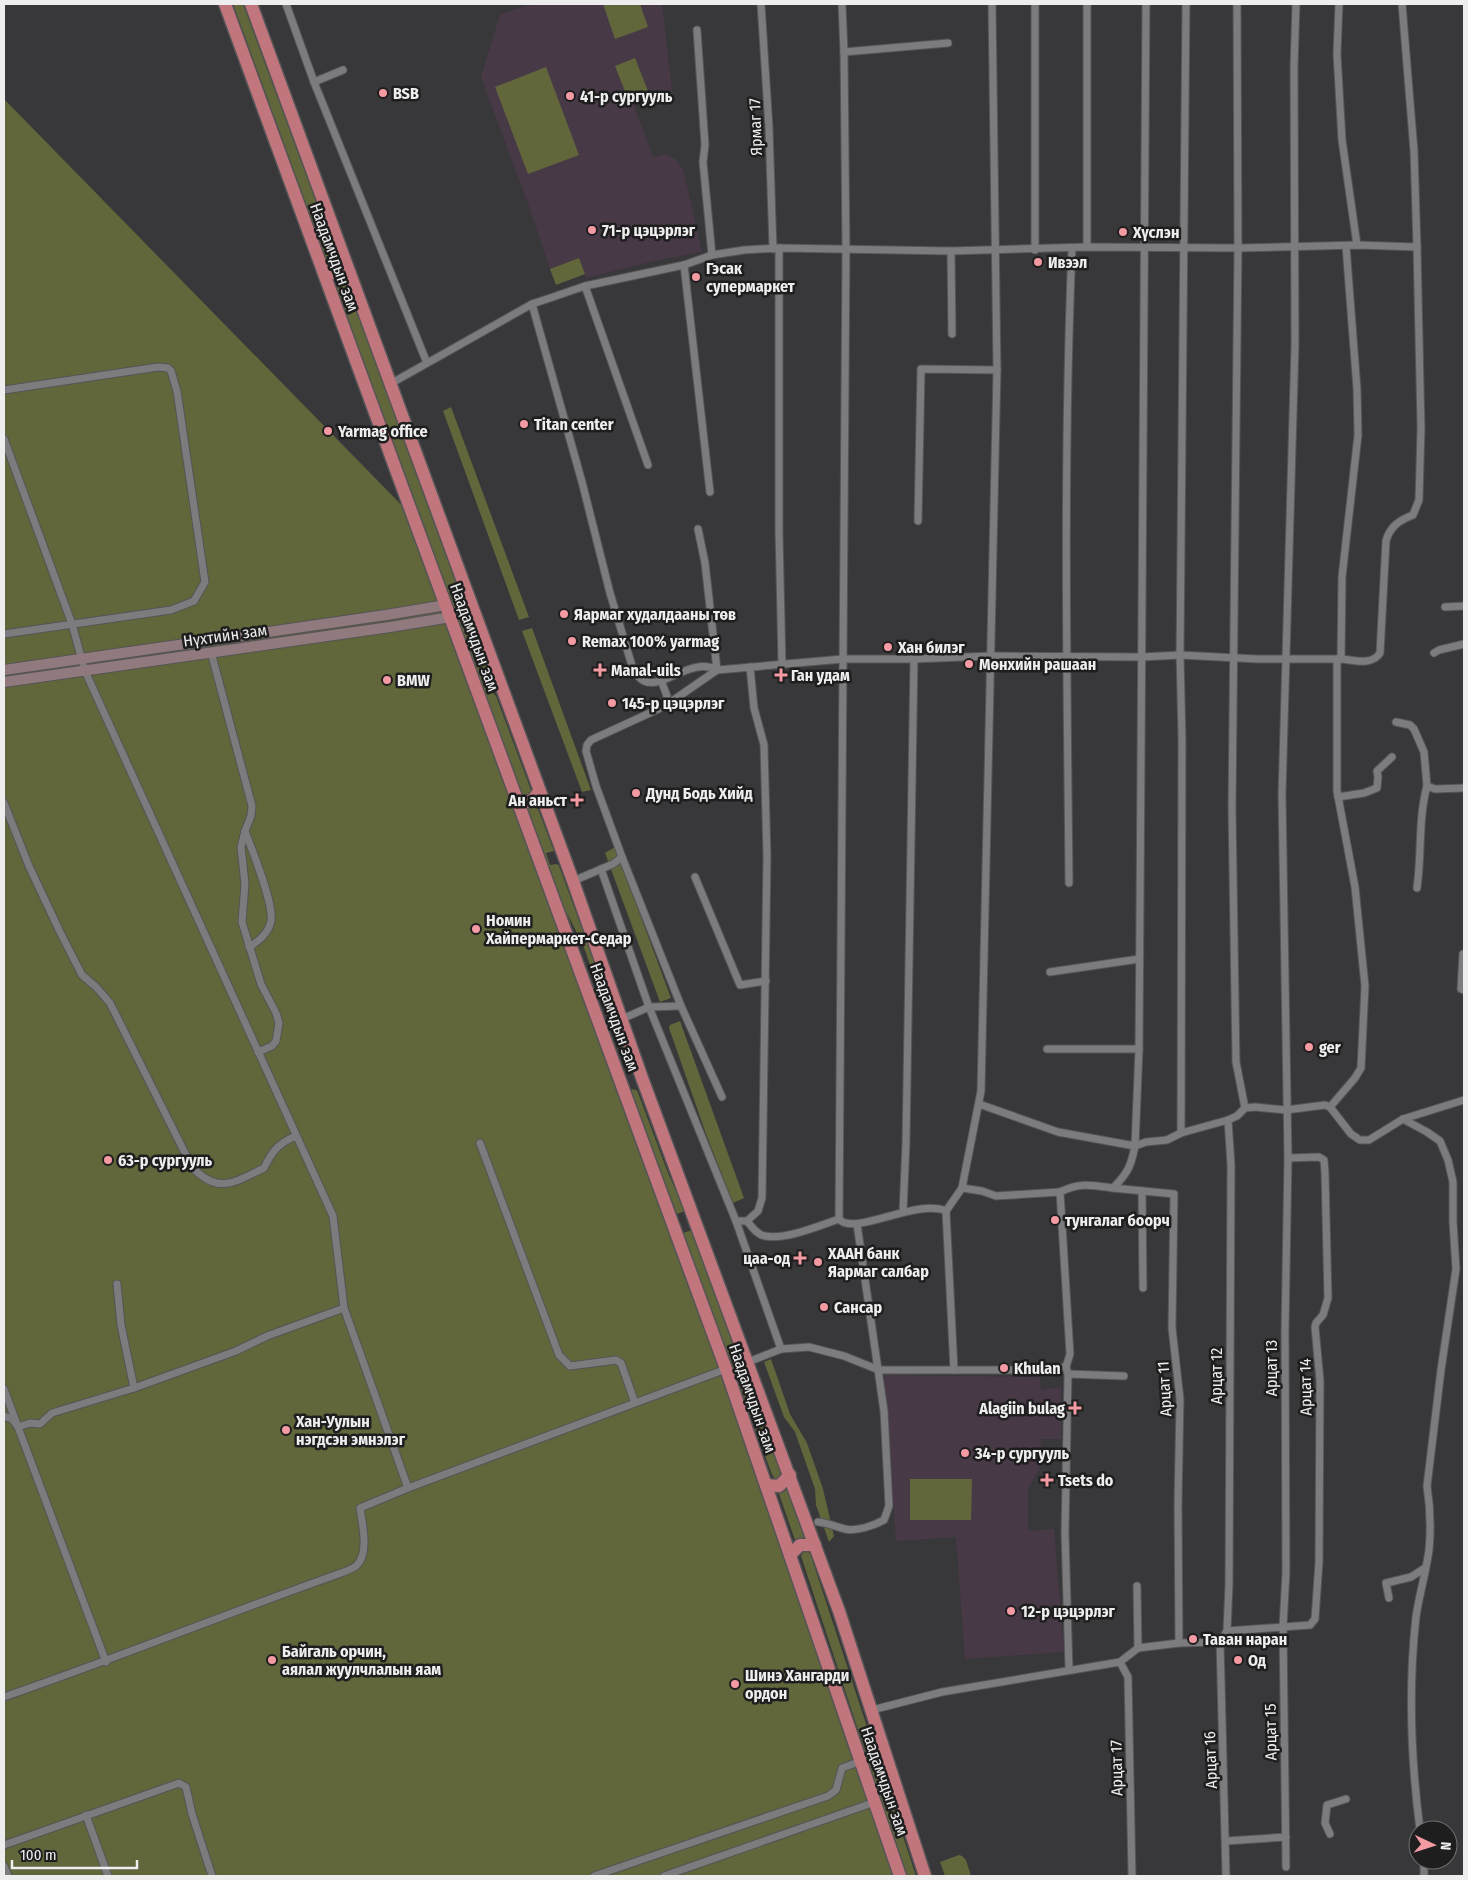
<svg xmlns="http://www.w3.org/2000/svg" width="1468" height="1880" font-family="'Fira Sans Condensed',sans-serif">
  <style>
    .education { fill: #483947 }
    .green { fill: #62663b }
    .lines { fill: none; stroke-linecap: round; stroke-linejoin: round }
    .street-casing { stroke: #555456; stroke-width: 9 }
    .secondary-casing { stroke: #555456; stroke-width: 12 }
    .highway-casing { stroke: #555456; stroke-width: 15 }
    .street { stroke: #7c7b7d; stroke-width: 7 }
    .secondary { stroke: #917a7d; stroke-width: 10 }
    .highway { stroke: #c1767d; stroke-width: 12 }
    .poi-dot { fill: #f49aa3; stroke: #1f1e1f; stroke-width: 2 }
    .labels { text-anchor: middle; stroke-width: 5; stroke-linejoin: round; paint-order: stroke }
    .poi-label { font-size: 16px; font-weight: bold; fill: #efeeef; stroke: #1f1e1f; text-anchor: start }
    .street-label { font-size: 16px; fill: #efeeef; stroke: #1f1e1f }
  </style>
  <rect width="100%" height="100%" fill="#383739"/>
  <g class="education">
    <polygon points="533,4 662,4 672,90 633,103 653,157 666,154 675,159 683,169 702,252 659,260 586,278 579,258 550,269 527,201 481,77 500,14"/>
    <polygon points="884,1375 1040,1377 1041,1390 1061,1387 1061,1439 1041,1439 1040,1468 1028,1489 1028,1531 1054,1529 1064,1652 965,1659 956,1537 896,1541"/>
  </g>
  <g class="green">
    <polygon points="233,4 243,4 336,255 336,260 332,263 326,259"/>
    <polygon points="603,4 640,4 648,27 615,39"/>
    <polygon points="635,58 648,91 628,99 615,66"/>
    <polygon points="546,67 579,155 528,174 495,87"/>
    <polygon points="4,99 423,527 335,287 336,283 339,280 343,281 347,284 487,668 484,673 491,691 496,696 531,790 531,793 527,796 531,808 536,804 554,851 546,853 550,865 557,864 559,866 633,1067 632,1070 627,1068 583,945 567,913 898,1876 4,1876"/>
    <polygon points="579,258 585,274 556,285 550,269"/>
    <polygon points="451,407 529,617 519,620 443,411"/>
    <polygon points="532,628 591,790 582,792 522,631"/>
    <polygon points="615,847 671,998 660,1002 605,853"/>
    <polygon points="680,1021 744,1198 733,1203 706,1134 669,1028 670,1025"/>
    <polygon points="632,1089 637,1090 668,1173 685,1211 677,1214 630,1092"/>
    <polygon points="692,1230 782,1474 781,1478 778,1479 774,1478 771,1472 683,1233"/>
    <polygon points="771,1359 790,1414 807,1443 823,1489 834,1536 829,1542 816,1505 815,1489 795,1432 784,1417 764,1362"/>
    <polygon points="910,1479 972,1479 971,1520 910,1520"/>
    <polygon points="788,1487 806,1539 799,1539 796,1543 778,1491 784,1492"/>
    <polygon points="804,1551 810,1553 916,1876 906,1876 801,1556"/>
    <polygon points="959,1855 962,1856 966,1860 971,1876 945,1876 940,1862"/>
  </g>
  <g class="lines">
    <g class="street-casing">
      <g id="street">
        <polyline points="286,4 314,82 427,363"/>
        <polyline points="761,4 769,128 773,249"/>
        <path d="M842 4 844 52 846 250 839 1219C854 1237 916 1198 946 1211"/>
        <polyline points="1035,4 1035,250"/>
        <polyline points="1237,4 1238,248 1232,808 1236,1062 1245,1108"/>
        <polyline points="1339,4 1337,54 1342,140 1357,245"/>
        <polyline points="697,30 705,145 703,162 712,255"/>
        <polyline points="844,52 948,43"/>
        <polyline points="314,82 343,70"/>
        <polyline points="1087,247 1087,4"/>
        <polyline points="779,248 779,532 782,665"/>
        <polyline points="951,251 952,334"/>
        <polyline points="684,265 710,492"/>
        <polyline points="585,286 648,465"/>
        <path d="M532 304 582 482 610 593 633 669C636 674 639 679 644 681 663 690 692 656 717 670"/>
        <polyline points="390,384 532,304 553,297 585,286 684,265 712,255 744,250 779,248 951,251 1087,247 1238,248 1357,245 1417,247"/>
        <polyline points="4,390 158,367 168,368 171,371 177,391 205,582 194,601 171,610 4,634"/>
        <polyline points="4,439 72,624 85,671 333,1216 344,1308 408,1488 726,1369"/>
        <polyline points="918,521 921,369 997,370"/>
        <polyline points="698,529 705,563 717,670"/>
        <polyline points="1445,607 1464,606"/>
        <polyline points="211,652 252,806 251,816 245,831 241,847 245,884 242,922 261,984 276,1013 279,1023 276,1041 272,1046 258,1052"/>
        <polyline points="1434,653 1439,650 1464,644"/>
        <path d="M1341 659C1354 660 1372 666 1380 653L1386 541C1390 526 1400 520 1413 515L1419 500 1421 428 1417 247 1414 151 1402 4"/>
        <polyline points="661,680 667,696 665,706"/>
        <polyline points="1396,722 1410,725 1414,729 1424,752 1427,786 1435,789 1464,788"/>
        <polyline points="1338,797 1364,793 1377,788 1378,777 1377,771 1392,757"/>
        <path d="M4 803 29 866 60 932 82 975 96 987 110 1003 192 1167C218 1195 235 1182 264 1168 272 1151 279 1143 296 1136"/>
        <path d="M245 831C252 850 274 903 271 921 268 934 259 941 249 947"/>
        <polyline points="601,869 649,1007 736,1221 781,1349"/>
        <polyline points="695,877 740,985 766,981"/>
        <polyline points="573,881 613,864 622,857"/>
        <path d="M1069 883C1067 672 1063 459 1072 248"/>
        <path d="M1417 888C1422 853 1418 819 1427 786"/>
        <polyline points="1463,954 1461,989 1464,990"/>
        <polyline points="1050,972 1139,959"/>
        <polyline points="622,1019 649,1007 681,1006"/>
        <polyline points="1047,1049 1139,1049"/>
        <polyline points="722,1097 681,1006 622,857 596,786 586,751 587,745 591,740 665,706 717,670 843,659 914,659 990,656 1142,657 1180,655 1257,659 1337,659"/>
        <polyline points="979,1104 1058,1132 1135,1146 1139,1049 1140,908 1146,4"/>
        <polyline points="1330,1107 1355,1078 1361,1068 1365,986 1355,887 1337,791 1337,659 1341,659 1342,577 1358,435 1357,389 1346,246"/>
        <path d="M1403 1119 1427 1132 1440 1141 1448 1160 1453 1182V1222L1456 1269 1441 1370 1427 1486C1430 1506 1431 1530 1429 1550 1426 1573 1419 1595 1416 1617 1408 1688 1411 1760 1420 1830"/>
        <polyline points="1181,1133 1182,740 1180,655 1186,4"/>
        <polyline points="480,1143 559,1355 570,1366 616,1360 621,1363 635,1403"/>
        <polyline points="962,1188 982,1191 996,1196 1060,1192"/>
        <polyline points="1113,1188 1174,1194 1172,1328 1180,1399 1178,1504 1179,1643"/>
        <polyline points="1142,1191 1143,1288"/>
        <polyline points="903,1212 906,1143 914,659"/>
        <polyline points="736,1221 747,1221 758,1211 762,1198 767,856 764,745 754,708 750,667"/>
        <path d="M747 1221C752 1227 757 1235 765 1236 785 1240 819 1226 839 1219"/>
        <polyline points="117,1284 121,1325 134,1388"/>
        <polyline points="748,1362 781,1349 809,1347 844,1356 879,1370 1014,1370 1066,1367"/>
        <polyline points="954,1370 946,1211 962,1188 981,1091 997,370 992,4"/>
        <polyline points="1068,1374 1124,1376"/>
        <polyline points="4,1389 18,1427 30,1423 40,1424 52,1413 134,1388 236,1351 267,1336 344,1308"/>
        <polyline points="4,1416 12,1419 18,1427 106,1662"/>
        <path d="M818 1522C829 1523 836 1527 845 1529 856 1532 875 1525 884 1520L889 1506 884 1411 857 1224"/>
        <polyline points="1137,1586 1138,1648"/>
        <polyline points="1389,1598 1386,1583 1411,1577 1425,1568"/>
        <polyline points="1227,1631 1229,1584 1231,1165 1228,1120"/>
        <polyline points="1220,1642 1226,1876"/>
        <polyline points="1120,1662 1128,1677 1132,1876"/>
        <path d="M1069 1670 1065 1533 1068 1374 1066 1367 1070 1354 1060 1192C1080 1182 1092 1185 1113 1188 1128 1173 1131 1166 1135 1146L1146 1142 1167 1140 1181 1133 1228 1120 1237 1116 1245 1108 1255 1107 1286 1110 1325 1105 1330 1107 1351 1134 1360 1140H1369L1403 1119 1464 1100"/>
        <path d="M4 1697C117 1658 228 1613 341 1573 346 1571 352 1569 356 1566 370 1554 362 1523 360 1508L408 1488"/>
        <polyline points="872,1710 942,1692 1120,1662 1138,1648 1179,1643 1220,1642 1227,1631 1310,1625 1315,1619 1319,1562 1320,1381 1315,1327 1316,1323 1323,1315 1328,1298 1325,1173 1324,1160 1319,1157 1288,1158"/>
        <polyline points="86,1815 108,1876"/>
        <polyline points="1330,1834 1325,1823 1327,1805 1346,1799"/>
        <polyline points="1226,1841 1286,1837"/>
        <polyline points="4,1845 179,1783 186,1787 192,1814 212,1876"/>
        <polyline points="1424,1860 1424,1876"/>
        <polyline points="4,1866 8,1876"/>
        <polyline points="1286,1867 1283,1627 1286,1572 1285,1331 1288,1158 1282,795 1295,345 1294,67 1296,4"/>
        <polyline points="594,1876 828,1796 836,1790 842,1768 861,1761"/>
        <polyline points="664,1876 875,1802"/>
      </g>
    </g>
    <g class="secondary-casing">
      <g id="secondary">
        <polyline points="4,670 386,615 446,605"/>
        <polyline points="4,682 390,627 451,617"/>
      </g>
    </g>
    <g class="highway-casing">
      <g id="highway">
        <polyline points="225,4 726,1369 900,1876"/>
        <polyline points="251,4 573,881 642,1078 839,1611 925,1876"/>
        <polyline points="325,276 347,267"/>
        <path d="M518 802C529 803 533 801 539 791"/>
        <polyline points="766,1485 779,1486 790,1475"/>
        <polyline points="790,1555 800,1545 815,1545"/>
      </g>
    </g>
    <use href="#street" class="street"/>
    <use href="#secondary" class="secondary"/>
    <use href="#highway" class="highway"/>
  </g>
  <g class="poi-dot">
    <circle cx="383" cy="93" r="5"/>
    <circle cx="570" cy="96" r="5"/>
    <circle cx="592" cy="230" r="5"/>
    <circle cx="1123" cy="232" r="5"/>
    <circle cx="1038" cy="262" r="5"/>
    <circle cx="696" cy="277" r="5"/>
    <circle cx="524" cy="424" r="5"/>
    <circle cx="328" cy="431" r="5"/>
    <circle cx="564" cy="614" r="5"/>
    <circle cx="572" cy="641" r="5"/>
    <circle cx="888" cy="647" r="5"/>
    <circle cx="969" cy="664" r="5"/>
    <path d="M597.5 662.5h5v5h5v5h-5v5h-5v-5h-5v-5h5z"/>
    <path d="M778.5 667.5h5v5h5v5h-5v5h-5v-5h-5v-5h5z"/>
    <circle cx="387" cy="680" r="5"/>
    <circle cx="612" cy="703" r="5"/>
    <circle cx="636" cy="793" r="5"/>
    <path d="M574.5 792.5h5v5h5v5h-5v5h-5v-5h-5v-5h5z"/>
    <circle cx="476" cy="929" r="5"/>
    <circle cx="1309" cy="1047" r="5"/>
    <circle cx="108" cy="1160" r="5"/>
    <circle cx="1055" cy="1220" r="5"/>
    <path d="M797.5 1250.5h5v5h5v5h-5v5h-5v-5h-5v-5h5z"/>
    <circle cx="818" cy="1262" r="5"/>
    <circle cx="824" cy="1307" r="5"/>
    <circle cx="1004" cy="1368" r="5"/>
    <path d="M1072.5 1400.5h5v5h5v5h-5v5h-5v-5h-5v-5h5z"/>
    <circle cx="286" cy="1430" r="5"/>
    <circle cx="965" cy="1453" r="5"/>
    <path d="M1044.5 1472.5h5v5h5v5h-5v5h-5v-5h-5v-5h5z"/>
    <circle cx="1011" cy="1611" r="5"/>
    <circle cx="1193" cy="1639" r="5"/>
    <circle cx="272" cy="1660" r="5"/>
    <circle cx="1238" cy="1660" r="5"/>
    <circle cx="735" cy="1684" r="5"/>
  </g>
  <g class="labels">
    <g class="poi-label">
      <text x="393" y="99">BSB</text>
      <text x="580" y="102">41-р сургууль</text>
      <text x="602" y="236">71-р цэцэрлэг</text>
      <text x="1133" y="238">Хүслэн</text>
      <text x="1048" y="268">Ивээл</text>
      <text x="706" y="274">Гэсак<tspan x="706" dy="18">супермаркет</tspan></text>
      <text x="534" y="430">Titan center</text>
      <text x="338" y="437">Yarmag office</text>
      <text x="574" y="620">Яармаг худалдааны төв</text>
      <text x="582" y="647">Remax 100% yarmag</text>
      <text x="898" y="653">Хан билэг</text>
      <text x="979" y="670">Мөнхийн рашаан</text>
      <text x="611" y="676">Manal-uils</text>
      <text x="791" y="681">Ган удам</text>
      <text x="397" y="686">BMW</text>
      <text x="622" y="709">145-р цэцэрлэг</text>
      <text x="646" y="799">Дунд Бодь Хийд</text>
      <text x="567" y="806" text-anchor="end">Ан аньст</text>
      <text x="486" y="926">Номин<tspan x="486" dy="18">Хайпермаркет-Седар</tspan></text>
      <text x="1319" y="1053">ger</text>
      <text x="118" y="1166">63-р сургууль</text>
      <text x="1065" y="1226">тунгалаг боорч</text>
      <text x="828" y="1259">ХААН банк<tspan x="828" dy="18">Яармаг салбар</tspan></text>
      <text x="790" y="1264" text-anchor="end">цаа-од</text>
      <text x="834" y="1313">Сансар</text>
      <text x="1014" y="1374">Khulan</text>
      <text x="1065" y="1414" text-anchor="end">Alagiin bulag</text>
      <text x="296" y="1427">Хан-Уулын<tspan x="296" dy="18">нэгдсэн эмнэлэг</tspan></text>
      <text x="975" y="1459">34-р сургууль</text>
      <text x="1058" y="1486">Tsets do</text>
      <text x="1021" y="1617">12-р цэцэрлэг</text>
      <text x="1203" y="1645">Таван наран</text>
      <text x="282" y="1657">Байгаль орчин,<tspan x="282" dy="18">аялал жуулчлалын яам</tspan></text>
      <text x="1248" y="1666">Од</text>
      <text x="745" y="1681">Шинэ Хангарди<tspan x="745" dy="18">ордон</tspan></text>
    </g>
    <g class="street-label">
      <text transform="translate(755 127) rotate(-92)" y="6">Ярмаг 17</text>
      <text transform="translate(335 257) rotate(70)" y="6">Наадамчдын зам</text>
      <text transform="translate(225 635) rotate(-8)" y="6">Нүхтийн зам</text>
      <text transform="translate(475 637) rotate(70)" y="6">Наадамчдын зам</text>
      <text transform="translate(615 1017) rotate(70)" y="6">Наадамчдын зам</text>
      <text transform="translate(1271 1368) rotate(-90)" y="6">Арцат 13</text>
      <text transform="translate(1216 1376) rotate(-90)" y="6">Арцат 12</text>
      <text transform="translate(1305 1387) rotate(-91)" y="6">Арцат 14</text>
      <text transform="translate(1164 1389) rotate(-93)" y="6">Арцат 11</text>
      <text transform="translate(753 1398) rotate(71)" y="6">Наадамчдын зам</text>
      <text transform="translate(1270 1732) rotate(-91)" y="6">Арцат 15</text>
      <text transform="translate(1210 1760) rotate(-92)" y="6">Арцат 16</text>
      <text transform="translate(1116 1768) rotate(-91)" y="6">Арцат 17</text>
      <text transform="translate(885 1781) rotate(71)" y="6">Наадамчдын зам</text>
    </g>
  </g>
  <rect width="1468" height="1880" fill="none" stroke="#efeeef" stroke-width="10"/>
  <g transform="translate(1433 1845) rotate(94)"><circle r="24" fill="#1f1e1f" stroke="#727172"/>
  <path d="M0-4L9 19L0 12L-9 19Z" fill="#f49aa3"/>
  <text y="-8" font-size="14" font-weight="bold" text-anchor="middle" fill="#efeeef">N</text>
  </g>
  <path d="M12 1860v8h125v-8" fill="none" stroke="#efeeef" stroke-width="2.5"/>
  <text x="20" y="1860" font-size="15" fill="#efeeef" stroke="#1f1e1f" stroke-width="4" paint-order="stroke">100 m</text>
</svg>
